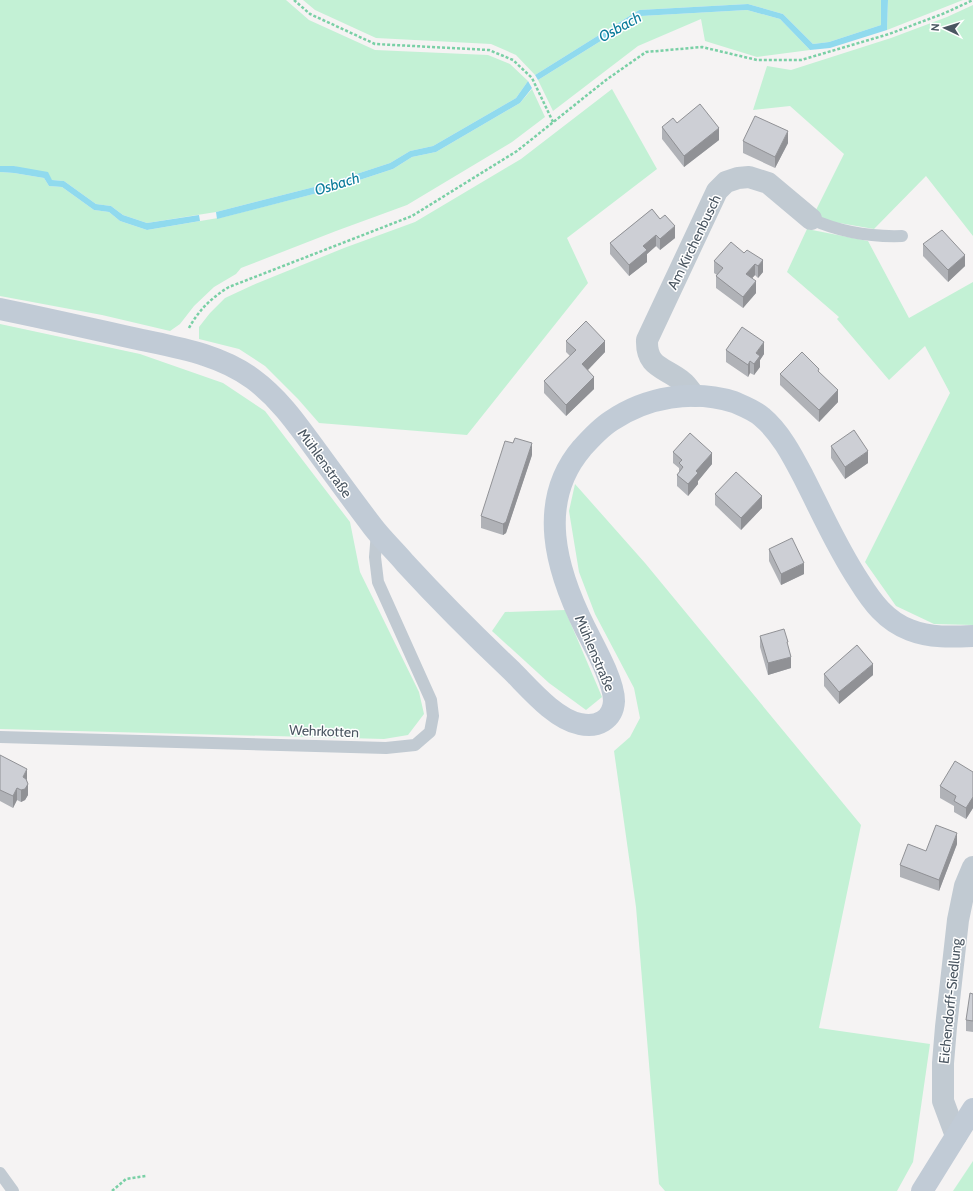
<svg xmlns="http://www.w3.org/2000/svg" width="973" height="1191" font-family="Cabin,sans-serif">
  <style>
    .green { fill: #c3f1d5 }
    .water { fill: #90daee }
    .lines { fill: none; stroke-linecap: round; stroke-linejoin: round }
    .path { stroke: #7ad0a6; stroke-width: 2.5; stroke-dasharray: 3 2; stroke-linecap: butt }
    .lane { stroke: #c1cad2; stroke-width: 12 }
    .street { stroke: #c1cad2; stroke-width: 22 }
    .secondary { stroke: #c1cbd6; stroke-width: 22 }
    .wall { fill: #b0b2b7 }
    .shaded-wall { fill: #909195 }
    .building { fill: #cdcfd5; stroke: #909195 }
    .labels { text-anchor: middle; stroke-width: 3; stroke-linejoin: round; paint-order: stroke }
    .street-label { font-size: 14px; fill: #4a5661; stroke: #fff }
    .water-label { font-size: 15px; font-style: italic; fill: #0c7c9b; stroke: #fff }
  </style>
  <rect width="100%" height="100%" fill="#f5f3f3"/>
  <g class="green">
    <polygon points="0,0 286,0 309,20 375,50 488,55 510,64 528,81 516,98 433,146 410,151 390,163 326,184 216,212 147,223 123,215 111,206 96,204 64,181 52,180 14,166 0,166"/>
    <polygon points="303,0 881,0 881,25 829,42 813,44 783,14 748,4 639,10 535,75 516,55 491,44 376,38 315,10"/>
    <polygon points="888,0 963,0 887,30"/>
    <polygon points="973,5 973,236 926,176 874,229 822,220 814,214 844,154 790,106 753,110 767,66 791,70 891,38 947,17"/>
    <polygon points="747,10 780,19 810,50 757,57 705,41 701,19 638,46 553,111 538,80 641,16"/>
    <polygon points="532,89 545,117 512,142 407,205 336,231 241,268 236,274 214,287 194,306 180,324 170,331 102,315 0,296 0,172 14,173 44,178 49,186 62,187 94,210 109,212 120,221 147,230 224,217 329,190 393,169 412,157 436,152 520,103"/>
    <polygon points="612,89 657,169 567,238 588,283 467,435 319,423 298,399 265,366 239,349 199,339 199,327 210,313 225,298 253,285 344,248 415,222 521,159"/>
    <polygon points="807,229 868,241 909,318 973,282 973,625 934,624 896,606 865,562 950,393 925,346 889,380 837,319 839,317 787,272"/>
    <polygon points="0,324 140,354 223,383 265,411 350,522 360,572 419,692 424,714 408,735 384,739 0,729"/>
    <polygon points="575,484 645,563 861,825 819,1028 930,1044 913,1162 897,1191 665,1191 659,1184 636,907 614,751 630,737 640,718 634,688 595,614 579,572 569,511"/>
    <polygon points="565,610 602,697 586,710 549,683 492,631 505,612"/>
    <polygon points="973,1161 973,1191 953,1191"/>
  </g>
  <g class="water">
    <polygon points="881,0 888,0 887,30 830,48 810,50 780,19 747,10 641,16 538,80 535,75 639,10 748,4 783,14 813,44 829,42 881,25"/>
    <polygon points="528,81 532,88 520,103 436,152 412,157 393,169 329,190 217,219 216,212 326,184 390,163 410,151 433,146 516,98"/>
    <polygon points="0,166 14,166 48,172 52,180 64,181 96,204 111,206 123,215 147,223 199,215 200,221 147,230 120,221 109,212 94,210 62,187 49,186 44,178 14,173 0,172"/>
  </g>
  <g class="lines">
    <g class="path">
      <polyline points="294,0 310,14 375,44 489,50 513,60 532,78 553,122"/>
      <path d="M189 328C198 311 212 297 229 287L412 216 517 151 606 80 646 52 702 47 757 60H801L889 34 945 13 973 0"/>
      <polyline points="112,1191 126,1179 146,1176"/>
    </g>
    <g class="lane">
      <path d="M811 219C840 232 871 237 902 236"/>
      <polyline points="0,737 386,748 415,745 430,732 433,716 431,700 378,582 375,557 377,532"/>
      <polyline points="0,1173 13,1191"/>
    </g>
    <g class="street">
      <path d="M695 396C691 392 688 386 683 382 665 367 646 368 647 340L717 191 726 182 738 178 749 177 768 183 811 219"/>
      <polyline points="956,1136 943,1101 943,1063 946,1027 958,920 965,886 973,867"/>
    </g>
    <g class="secondary">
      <path d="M0 309C44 318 88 328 133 338 173 347 218 353 253 379 279 398 297 424 316 450 335 476 354 502 373 527 383 540 395 551 405 563 439 600 475 636 512 671 530 689 555 719 580 724 597 728 613 720 614 701 614 681 594 646 585 628 556 570 536 502 582 448 591 438 600 428 611 421 646 397 693 389 734 402 743 406 754 410 762 417 780 432 792 455 803 476 821 511 837 548 859 581 872 602 886 621 910 630 930 638 952 637 973 636"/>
      <polyline points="922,1191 973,1109"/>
    </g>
  </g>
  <g class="wall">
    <polygon points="677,123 719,140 684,167 662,139 662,127"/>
    <polygon points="743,141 788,143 775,168 743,153"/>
    <polygon points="652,209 675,238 660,250 656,246 647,254 647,262 629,276 610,254 610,243"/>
    <polygon points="923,244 965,266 948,282 923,256"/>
    <polygon points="747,250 763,272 758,278 755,275 752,278 756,293 743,308 716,288 716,276 717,275 714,273 714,261 744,253"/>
    <polygon points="566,341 605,352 588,370 594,389 566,416 544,393 544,381 570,356 566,352"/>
    <polygon points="726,350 764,354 760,360 760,367 754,375 750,373 748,377 726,362"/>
    <polygon points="819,372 838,402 819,422 780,385 780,374"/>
    <polygon points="831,446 868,463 845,479 831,458"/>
    <polygon points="673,452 712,464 698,481 698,484 688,496 677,486 677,475 679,473 679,468 673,463"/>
    <polygon points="532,455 506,533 503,535 481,528 481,516"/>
    <polygon points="715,494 762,508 741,530 715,505"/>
    <polygon points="769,549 804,574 781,585 769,561"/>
    <polygon points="760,636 791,668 768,675 760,647"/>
    <polygon points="824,674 873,675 839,704 824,686"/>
    <polygon points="0,755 27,780 28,795 25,800 21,802 17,800 13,808 0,801"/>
    <polygon points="973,772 973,808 966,819 954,812 954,806 940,798 940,786"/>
    <polygon points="957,844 939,891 900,877 900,865 926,851"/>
    <polygon points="973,994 973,1032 966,1031 966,1020"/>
  </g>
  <g class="shaded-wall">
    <polygon points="719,128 719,140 684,167 684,156"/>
    <polygon points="788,131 788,143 775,168 775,157"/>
    <polygon points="675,226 675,238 660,250 660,239"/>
    <polygon points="656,235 656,246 647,254 647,262 629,276 629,265 643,246"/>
    <polygon points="965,255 965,266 948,282 948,270"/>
    <polygon points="763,260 763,272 758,278 758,266"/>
    <polygon points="755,264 755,275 746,285 746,274"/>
    <polygon points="756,281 756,293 743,308 743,297"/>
    <polygon points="605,341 605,352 582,376 582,364"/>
    <polygon points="764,342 764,354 760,360 760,367 754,375 754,364 756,353"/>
    <polygon points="750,361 750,373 748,377 748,365"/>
    <polygon points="594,377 594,389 566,416 566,405"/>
    <polygon points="838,390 838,402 819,422 819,410"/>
    <polygon points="532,443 532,455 506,533 503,535 503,524"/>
    <polygon points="868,451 868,463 845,479 845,467"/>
    <polygon points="712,453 712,464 698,481 698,484 688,496 688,484 696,471"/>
    <polygon points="762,496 762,508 741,530 741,518"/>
    <polygon points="804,563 804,574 781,585 781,574"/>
    <polygon points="791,657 791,668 768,675 768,663"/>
    <polygon points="873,664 873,675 839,704 839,692"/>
    <polygon points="27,769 27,780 23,777"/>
    <polygon points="28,784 28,795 25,800 21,802 21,790"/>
    <polygon points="17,788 17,800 13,808 13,796"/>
    <polygon points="973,797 973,808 966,819 966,808"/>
    <polygon points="957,833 957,844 939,891 939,880"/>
  </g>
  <g class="building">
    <polygon points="700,104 719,128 684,156 662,127 673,118 677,123"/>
    <polygon points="755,116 788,131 775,157 743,141"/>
    <polygon points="652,209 660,219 665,215 675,226 660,239 656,235 643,246 647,250 629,265 610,243"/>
    <polygon points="942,230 965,255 948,270 923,244"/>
    <polygon points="731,242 744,253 747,250 763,260 758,266 755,264 746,274 756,281 743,297 716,276 723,268 714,261"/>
    <polygon points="586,321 605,341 582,364 594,377 566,405 544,381 576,350 566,341"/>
    <polygon points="742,327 764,342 756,353 760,356 754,364 750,361 748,365 726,350"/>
    <polygon points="802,352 819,369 818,371 838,390 819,410 780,374"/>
    <polygon points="854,430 868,451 845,467 831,446"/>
    <polygon points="690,433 712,453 696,471 698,473 688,484 677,475 683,467 679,463 682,460 673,452"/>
    <polygon points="515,438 532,443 506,522 503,524 481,516 505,441 513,443"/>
    <polygon points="736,472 762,496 741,518 715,494"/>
    <polygon points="792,538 804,563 781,574 769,549"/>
    <polygon points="784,629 788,642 787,642 791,657 768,663 760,636"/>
    <polygon points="857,645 873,664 839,692 824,674"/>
    <polygon points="0,755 27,769 23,777 26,779 28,784 25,789 21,790 17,788 13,796 0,790"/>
    <polygon points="955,761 973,772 973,797 966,808 954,801 956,796 940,786"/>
    <polygon points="936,825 957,833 939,880 900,865 908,844 926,851"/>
    <polygon points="970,993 973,994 973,1021 966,1020"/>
  </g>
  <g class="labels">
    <g class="street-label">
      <text transform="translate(694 242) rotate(-64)" y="5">Am Kirchenbusch</text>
      <text transform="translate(325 463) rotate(54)" y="5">Mühlenstraße</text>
      <text transform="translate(595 653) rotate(67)" y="5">Mühlenstraße</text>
      <text transform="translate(324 731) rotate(2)" y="5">Wehrkotten</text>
      <text transform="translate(950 1001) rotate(-84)" y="5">Eichendorff-Siedlung</text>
    </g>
    <g class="water-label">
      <text transform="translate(620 27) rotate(-29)" y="5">Osbach</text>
      <text transform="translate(337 184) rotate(-17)" y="5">Osbach</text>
    </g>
  </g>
  <g transform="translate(945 28) rotate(274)" stroke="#ffffff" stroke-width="3" paint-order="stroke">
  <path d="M0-3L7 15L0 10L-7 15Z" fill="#4a5661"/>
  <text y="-6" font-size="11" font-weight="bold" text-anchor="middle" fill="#4a5661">N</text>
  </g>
</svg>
